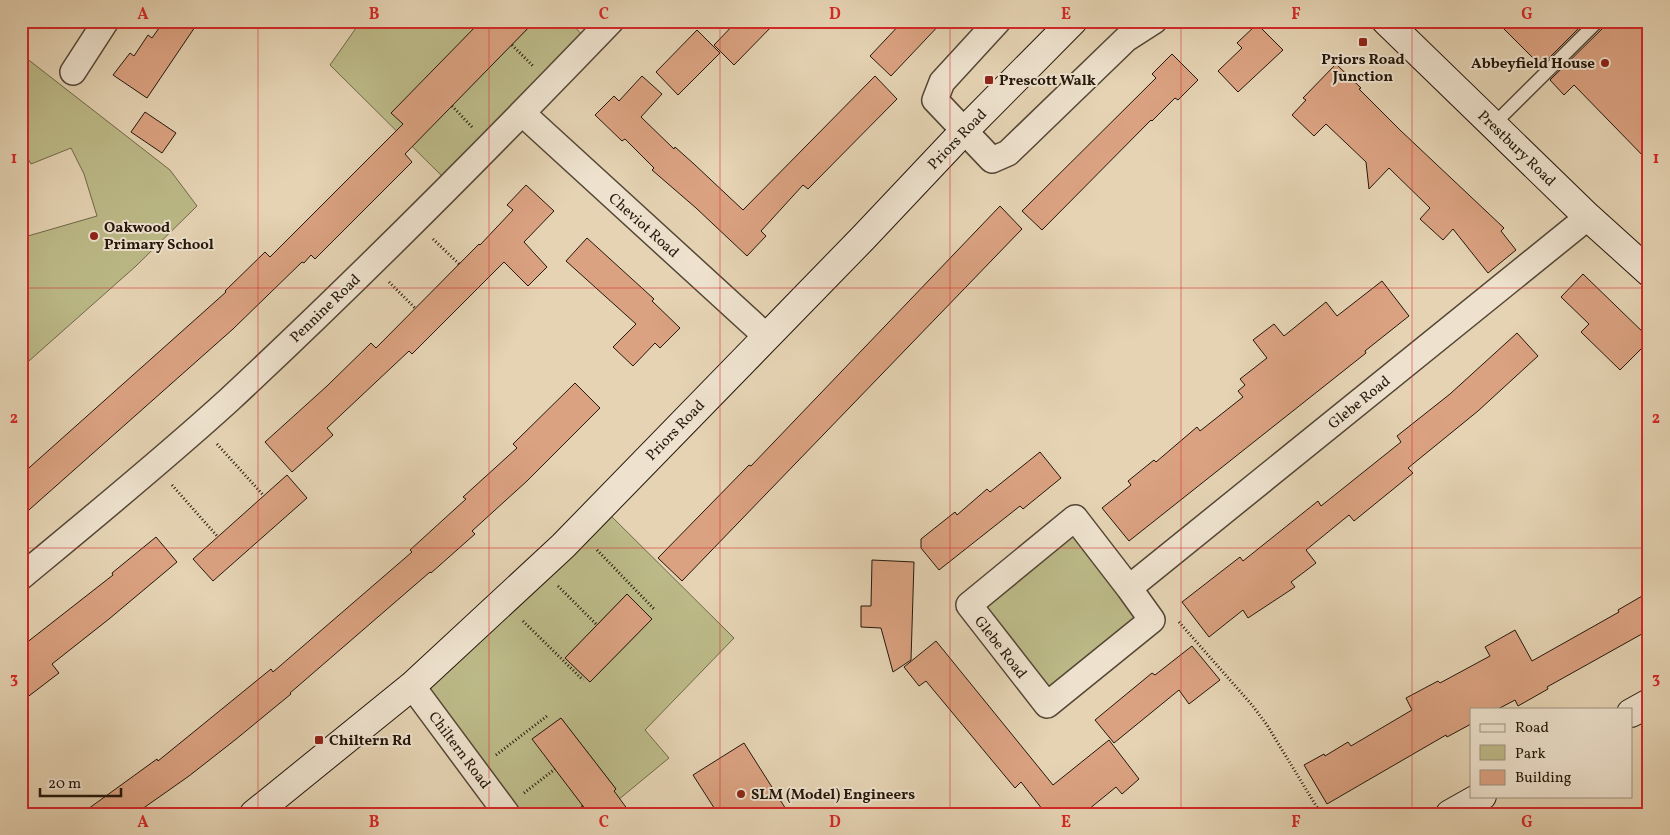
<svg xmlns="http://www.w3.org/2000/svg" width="1670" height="835" font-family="Vollkorn,serif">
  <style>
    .green { fill: #bcba88; stroke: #70684a; fill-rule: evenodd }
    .building { fill: #dba281; stroke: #24170b }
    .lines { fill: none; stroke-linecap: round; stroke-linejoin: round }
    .lane-casing { stroke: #544635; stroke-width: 15 }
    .street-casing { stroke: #544635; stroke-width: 28 }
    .secondary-casing { stroke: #24170b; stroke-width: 30 }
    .path { stroke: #24170b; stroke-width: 3; stroke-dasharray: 1 2.5; stroke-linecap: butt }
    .lane { stroke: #eee2ce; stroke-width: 12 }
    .street { stroke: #eee2ce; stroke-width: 25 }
    .secondary { stroke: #eee2ce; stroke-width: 28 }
    .grid { fill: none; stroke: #d62828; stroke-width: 1; stroke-opacity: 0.55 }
    .poi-dot { fill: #8f2418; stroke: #eee2ce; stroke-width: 2 }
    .labels { text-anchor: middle; stroke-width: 4; stroke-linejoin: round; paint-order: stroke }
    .poi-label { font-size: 15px; font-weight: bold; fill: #24170b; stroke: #eee2ce; text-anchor: start }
    .street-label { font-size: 15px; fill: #24170b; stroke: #eee2ce }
    .neatline { fill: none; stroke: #d62828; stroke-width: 2 }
    .grid-label { font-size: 16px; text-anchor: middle; font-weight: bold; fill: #d62828 }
  </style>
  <rect width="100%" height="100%" fill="#e5d3b3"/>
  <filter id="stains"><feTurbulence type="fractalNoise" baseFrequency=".004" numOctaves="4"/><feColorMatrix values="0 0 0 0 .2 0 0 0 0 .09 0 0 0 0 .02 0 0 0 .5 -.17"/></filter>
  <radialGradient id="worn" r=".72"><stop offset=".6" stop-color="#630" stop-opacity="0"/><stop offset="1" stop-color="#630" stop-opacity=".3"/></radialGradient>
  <g class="green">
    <polygon points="361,21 481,21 419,139 535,21 569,21 590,43 451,185 330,65"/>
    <polygon points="21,54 170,170 197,206 136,266 21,368 21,238 97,216 84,174 71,148 31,164 21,146"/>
    <path d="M601 506 734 638 645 730 669 758 601 814H507L412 686ZM627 594 652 619 590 682 565 658ZM561 718 616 789 587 811 533 739Z"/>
    <polygon points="1075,518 1152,620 1047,705 969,605"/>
  </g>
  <g class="building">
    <polygon points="164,21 199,21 147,98 113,75 130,53 134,56 148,35 152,38"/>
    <polygon points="481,21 535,21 405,154 412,162 315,259 311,255 304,263 302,262 233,329 21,517 21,475 226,292 225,291 265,252 270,257 403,124 391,113"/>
    <polygon points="737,21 777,21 734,65 714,45"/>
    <polygon points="903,21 943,21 891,76 870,56"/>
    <polygon points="1496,21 1586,21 1541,66"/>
    <polygon points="1606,21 1649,21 1649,162 1574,85 1564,95 1550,80 1604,27"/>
    <polygon points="1257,24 1283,50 1238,92 1218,71 1242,48 1237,43"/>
    <polygon points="697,30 720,53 678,95 656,72"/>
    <polygon points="1172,54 1198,80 1178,100 1175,98 1152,121 1151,120 1042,230 1022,211 1156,78 1152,74"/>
    <polygon points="1336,64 1361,88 1359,89 1400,130 1504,228 1501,231 1516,250 1488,273 1453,229 1443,240 1420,219 1430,208 1389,168 1369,189 1366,162 1326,124 1314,136 1292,115 1306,100 1303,98"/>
    <polygon points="642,76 662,94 641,117 674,149 675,147 694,164 743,210 875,76 897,99 808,189 803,185 761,231 766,236 747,256 696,208 652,170 654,168 625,139 622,141 595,115 614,96 619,101"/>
    <polygon points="145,112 176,133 162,153 131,132"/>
    <polygon points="526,185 554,211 524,242 547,267 528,286 504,262 412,354 409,351 327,428 333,435 292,472 265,442 327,386 371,343 376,348 479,244 480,245 513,210 507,205"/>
    <polygon points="1000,206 1022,229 682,581 658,558 749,465 751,466"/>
    <polygon points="587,238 654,299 652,301 680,328 660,348 655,343 633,366 613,347 636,324 566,261"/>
    <polygon points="1583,274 1649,338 1649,341 1620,370 1581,332 1589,324 1561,297"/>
    <polygon points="1382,281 1409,316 1365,351 1366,353 1129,541 1102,508 1131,485 1128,481 1154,460 1156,462 1197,427 1200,431 1243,397 1238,391 1245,385 1240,379 1267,358 1253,340 1274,324 1284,336 1326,302 1337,316"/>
    <polygon points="1517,333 1538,356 1478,411 1408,468 1413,473 1354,521 1349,515 1306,550 1316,563 1291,582 1295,587 1248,618 1243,610 1209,637 1182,602 1240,557 1243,561 1318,501 1321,506 1401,442 1397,436 1450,394"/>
    <polygon points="575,383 600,408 527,481 472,531 475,534 431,573 430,572 290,693 291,694 235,740 189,776 135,814 81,814 157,759 158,761 271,669 273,672 412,552 410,550 466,499 463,497 517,448 513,444"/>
    <polygon points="1040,452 1061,478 1023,509 1020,506 939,570 921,548 921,539 955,512 957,515 987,489 990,492"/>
    <polygon points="287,475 307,498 213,581 193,559"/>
    <polygon points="156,537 177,562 109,619 52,664 59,673 21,702 21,647 113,575 112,573"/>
    <polygon points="872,560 914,562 911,660 893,672 881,628 861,627 861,606 871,606"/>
    <polygon points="1649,592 1649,630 1547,687 1548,689 1518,706 1515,700 1498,709 1471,709 1471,724 1447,737 1446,735 1327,804 1304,765 1324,754 1325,756 1348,742 1351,746 1412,710 1406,698 1438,681 1440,683 1490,656 1485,647 1515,630 1532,661 1619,612 1618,610"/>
    <polygon points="627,594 652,619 590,682 565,658"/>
    <polygon points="936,641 1053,785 1109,740 1139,779 1122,794 1116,787 1083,814 1046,814 1021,782 1015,788 926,681 919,686 904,667"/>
    <polygon points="1192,646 1220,680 1189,704 1179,690 1114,743 1095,720 1152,673 1155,675"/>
    <polygon points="561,718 616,789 614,791 631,814 589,814 532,739"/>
    <polygon points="744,743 789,814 718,814 693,775"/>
  </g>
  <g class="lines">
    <g class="lane-casing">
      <polyline id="lane" points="1493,125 1598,21"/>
    </g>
    <g class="street-casing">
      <g id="street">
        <polyline points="998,21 942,82 935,100 992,160 1008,153 1126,39 1154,21"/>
        <polyline points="73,72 106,21"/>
        <polyline points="522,113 766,336"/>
        <path d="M21 577C91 519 162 461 229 400 360 278 487 150 611 21"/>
        <polyline points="1129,588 1152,620 1047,705 969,605 1075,518 1129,588 1588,217"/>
        <polyline points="412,686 507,814"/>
      </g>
    </g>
    <g class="secondary-casing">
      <g id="secondary">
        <polyline points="1386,21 1588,217 1649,272"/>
        <polyline points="1631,713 1649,703"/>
        <polyline points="254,814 412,686 563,546 863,238 964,131 1073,21"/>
        <polyline points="1450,814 1482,796"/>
      </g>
    </g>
    <g class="path">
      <polyline points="512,45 533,66"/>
      <polyline points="452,106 472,127"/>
      <polyline points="433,239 459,264"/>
      <polyline points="389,282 415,308"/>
      <polyline points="217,444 264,496"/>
      <polyline points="172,485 217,536"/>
      <polyline points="597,550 654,609"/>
      <polyline points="558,586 597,625"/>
      <polyline points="523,621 583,680"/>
      <polyline points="1179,622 1252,705 1267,725 1321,814"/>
      <polyline points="496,755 547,716"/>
      <polyline points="524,793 555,769"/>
      <polyline points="574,814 583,806"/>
    </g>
    <use href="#lane" class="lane"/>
    <use href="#street" class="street"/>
    <use href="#secondary" class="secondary"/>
  </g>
  <path class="grid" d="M258 21V814M489 21V814M720 21V814M950 21V814M1181 21V814M1412 21V814M21 288H1649M21 548H1649"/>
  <g class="poi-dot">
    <rect x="1358" y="37" width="10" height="10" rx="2.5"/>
    <circle cx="1605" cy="63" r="5"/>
    <rect x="984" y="75" width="10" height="10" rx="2.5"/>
    <circle cx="94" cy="236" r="5"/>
    <rect x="314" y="735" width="10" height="10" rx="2.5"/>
    <circle cx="741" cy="794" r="5"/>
  </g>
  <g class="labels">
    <g class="poi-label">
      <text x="1363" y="64" text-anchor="middle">Priors Road<tspan x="1363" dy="17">Junction</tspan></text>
      <text x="1595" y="68" text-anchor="end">Abbeyfield House</text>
      <text x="999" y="85">Prescott Walk</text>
      <text x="104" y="232">Oakwood<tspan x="104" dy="17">Primary School</tspan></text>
      <text x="329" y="745">Chiltern Rd</text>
      <text x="751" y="799">SLM (Model) Engineers</text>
    </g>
    <g class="street-label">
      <text transform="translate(957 139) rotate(-46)" y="5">Priors Road</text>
      <text transform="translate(1517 148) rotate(44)" y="5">Prestbury Road</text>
      <text transform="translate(644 225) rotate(42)" y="5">Cheviot Road</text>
      <text transform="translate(325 308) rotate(-44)" y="5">Pennine Road</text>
      <text transform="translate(1359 402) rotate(-39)" y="5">Glebe Road</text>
      <text transform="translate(675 430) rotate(-46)" y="5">Priors Road</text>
      <text transform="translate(1001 647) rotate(52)" y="5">Glebe Road</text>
      <text transform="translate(460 750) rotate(53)" y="5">Chiltern Road</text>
    </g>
  </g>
  <rect width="1670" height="835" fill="none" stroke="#e5d3b3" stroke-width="55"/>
  <rect x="1470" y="708" width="162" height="90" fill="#eee2ce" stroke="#9d9180"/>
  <rect x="1480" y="724" width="25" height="8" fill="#eee2ce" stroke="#9d9180"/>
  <text x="1515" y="732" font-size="15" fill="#24170b">Road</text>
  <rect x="1480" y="745" width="25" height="15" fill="#bcba88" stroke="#9d9180"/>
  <text x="1515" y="758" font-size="15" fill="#24170b">Park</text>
  <rect x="1480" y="770" width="25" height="15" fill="#dba281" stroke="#9d9180"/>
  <text x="1515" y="782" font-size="15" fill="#24170b">Building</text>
  <path d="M40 788v8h81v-8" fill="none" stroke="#24170b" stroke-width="2.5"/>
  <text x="48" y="788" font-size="15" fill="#24170b" stroke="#eee2ce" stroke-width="4" paint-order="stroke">20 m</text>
  <rect x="28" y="28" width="1614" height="780" class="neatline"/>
  <g class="grid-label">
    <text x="143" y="19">A</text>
    <text x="374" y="19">B</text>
    <text x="604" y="19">C</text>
    <text x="835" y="19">D</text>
    <text x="1066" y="19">E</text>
    <text x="1296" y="19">F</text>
    <text x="1527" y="19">G</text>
    <text x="14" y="163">1</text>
    <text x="1656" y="163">1</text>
    <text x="14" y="423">2</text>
    <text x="1656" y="423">2</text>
    <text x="14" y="683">3</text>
    <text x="1656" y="683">3</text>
    <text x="143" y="827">A</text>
    <text x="374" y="827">B</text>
    <text x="604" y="827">C</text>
    <text x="835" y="827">D</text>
    <text x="1066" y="827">E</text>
    <text x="1296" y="827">F</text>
    <text x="1527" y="827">G</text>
  </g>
  <rect width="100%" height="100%" filter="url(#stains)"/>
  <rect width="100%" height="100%" fill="url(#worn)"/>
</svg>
